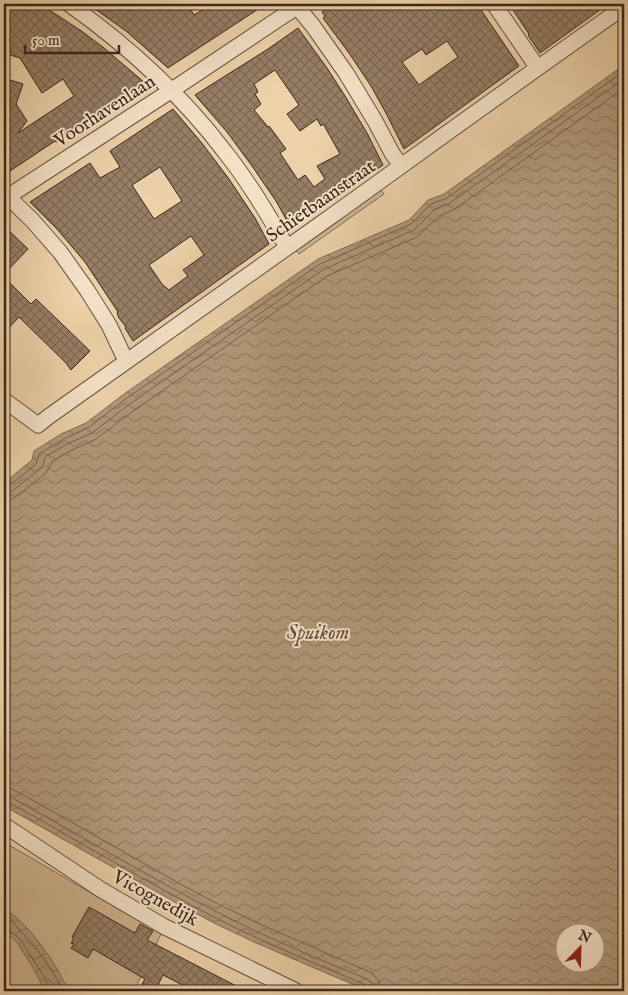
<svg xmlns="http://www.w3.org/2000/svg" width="628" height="995" font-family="'IM FELL English',serif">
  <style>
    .park { fill: #ceb491; stroke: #846d57 }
    .water { fill: url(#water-waves); stroke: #816a54; fill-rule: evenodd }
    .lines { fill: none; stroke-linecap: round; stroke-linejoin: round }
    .shore { stroke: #765e4b; stroke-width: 1 }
    .building { fill: url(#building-cross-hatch); stroke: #3b261d; fill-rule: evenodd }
    .minor-casing { stroke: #675140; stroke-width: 17 }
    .minor { stroke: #f3e1c7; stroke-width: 15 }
    .labels { text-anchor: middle; stroke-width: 4; stroke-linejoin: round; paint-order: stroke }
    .street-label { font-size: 19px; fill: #3b261d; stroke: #f3e1c7 }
    .water-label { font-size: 20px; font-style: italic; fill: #5e4839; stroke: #f3e1c7 }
  </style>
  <defs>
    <pattern id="water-waves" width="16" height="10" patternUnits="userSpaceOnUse" patternTransform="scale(1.25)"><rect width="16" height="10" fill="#b09779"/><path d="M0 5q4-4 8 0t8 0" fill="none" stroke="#907b63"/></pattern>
    <pattern id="building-cross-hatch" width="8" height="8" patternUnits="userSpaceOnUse" patternTransform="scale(1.25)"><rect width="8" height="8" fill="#977f66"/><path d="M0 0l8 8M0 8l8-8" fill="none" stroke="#7c6853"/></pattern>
  </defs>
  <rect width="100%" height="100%" fill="#ecd1a9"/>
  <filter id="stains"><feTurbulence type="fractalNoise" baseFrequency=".004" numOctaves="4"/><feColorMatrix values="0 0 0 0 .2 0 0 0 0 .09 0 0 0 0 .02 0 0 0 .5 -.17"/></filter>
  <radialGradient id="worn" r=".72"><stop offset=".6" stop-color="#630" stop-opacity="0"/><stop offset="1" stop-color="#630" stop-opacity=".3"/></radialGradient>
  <g class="park">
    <polygon points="381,190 384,194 299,254 296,251"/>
    <polygon points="4,842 161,934 135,989 139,991 4,991"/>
  </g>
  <g class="water">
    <path d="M624 65V991H368L254 942 214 923 173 901 4 806V483L32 460 34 451 61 434 86 423 124 394 318 259 409 220 428 200 444 194ZM566 932H596V962H566Z"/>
    <path d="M4 912H10C26 924 45 949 56 967 62 977 63 984 75 991H45L32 966 16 941 4 932Z"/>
  </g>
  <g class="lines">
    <g class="shore">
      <polyline points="4,487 8,486 14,482 36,464 39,454 64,439 89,427 127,398 320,264 411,224 431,204 447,198 624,71"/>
      <polyline points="4,493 12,491 40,469 43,465 45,457 67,444 92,433 131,403 324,269 414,230 434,210 450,203 624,79"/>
      <polyline points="4,500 12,499 21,493 46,473 52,462 70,451 96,439 136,409 327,276 417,237 439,216 455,209 624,88"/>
      <polyline points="4,788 12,789 27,797 182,885 222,906 262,925 372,973 379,981 381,991"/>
      <path d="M4 796H9L23 804C88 840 151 878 217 912 265 937 316 958 367 979L372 984 374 991"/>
      <path d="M4 802H8L21 809C85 845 148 883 214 917 262 942 314 963 364 984L367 987V991"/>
      <polyline points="4,916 9,918 36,948 51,969 61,987 66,991"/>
      <polyline points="4,928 8,929 20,939 45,978 49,991"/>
    </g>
  </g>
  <g class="building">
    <polygon points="4,4 40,4 80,30 104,48 145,83 76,128 76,129 66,136 56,142 55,141 4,175 4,78 23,84 16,104 27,121 18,133 74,96 63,79 42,93 20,58 4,53"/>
    <polygon points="88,4 187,4 194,15 212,4 266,4 168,68 126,31"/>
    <path d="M334 4H477L519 66 404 149 386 113 371 86 349 53 323 18 325 16 322 12ZM447 41 458 57 419 85 402 62 422 49 426 55Z"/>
    <polygon points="509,4 608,4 540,53 528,35 529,34"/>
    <path d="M298 28 327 68 345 96 367 133 383 165 291 228 276 201 252 166 227 132 195 95 268 49ZM275 70 299 105 287 114 300 131 317 119 321 126 323 124 325 127 340 154 317 166 325 179 314 187 305 175 298 180 280 153 286 149 269 126 268 127 254 110 261 104 255 94 258 92 254 84Z"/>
    <path d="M173 109 201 142 229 179 255 218 269 244 133 341 125 328 126 327 119 318 117 313 118 312 85 262 57 229 30 202 90 163 100 178 120 167 110 151ZM160 167 182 201 154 219 132 185ZM191 236 204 255 183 270 188 276 169 290 162 284 149 265Z"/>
    <polygon points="4,226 28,249 4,274"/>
    <polygon points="4,277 31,304 36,299 90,351 71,370 66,363 19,317 4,333"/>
    <polygon points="89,907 135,933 140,924 153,931 147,940 246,991 194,991 163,975 155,991 138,991 145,979 93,949 88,958 71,948 74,944 71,943 74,938 72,937"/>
  </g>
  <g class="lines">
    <g class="minor-casing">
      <g id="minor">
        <path d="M69 4C128 46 181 94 225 152 249 182 268 215 287 247"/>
        <polyline points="295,4 313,26 346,73 375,121 392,153 401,166"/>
        <polyline points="494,4 537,67"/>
        <polyline points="4,193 32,220 60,252 87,290 109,325 126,361"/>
        <polyline points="4,199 172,90 301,4"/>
        <path d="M4 400 38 425 48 417C140 351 233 286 326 220 425 149 524 77 624 7"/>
        <polyline points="4,825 100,889 165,927 296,991"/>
      </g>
    </g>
    <use href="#minor" class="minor"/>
  </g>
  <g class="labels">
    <g class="street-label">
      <text transform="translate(104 110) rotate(-33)" y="7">Voorhavenlaan</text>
      <text transform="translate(320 200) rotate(-35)" y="7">Schietbaanstraat</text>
      <text transform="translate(156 897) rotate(29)" y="7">Vicognedijk</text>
    </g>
    <g class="water-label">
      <text x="318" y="639">Spuikom</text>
    </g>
  </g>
  <rect width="628" height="995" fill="none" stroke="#ecd1a9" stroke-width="20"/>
  <rect x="5" y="5" width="618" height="985" fill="none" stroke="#3b261d" stroke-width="2.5"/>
  <rect x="10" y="10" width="608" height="975" fill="none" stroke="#3b261d"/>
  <g transform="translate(580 948) rotate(23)"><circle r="24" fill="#f3e1c7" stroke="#a99683"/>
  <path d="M0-4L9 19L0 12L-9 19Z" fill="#8f2418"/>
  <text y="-8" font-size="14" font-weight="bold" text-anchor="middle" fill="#3b261d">N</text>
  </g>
  <path d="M25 45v8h94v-8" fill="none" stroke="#3b261d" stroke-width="2.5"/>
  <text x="32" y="45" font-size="15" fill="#3b261d" stroke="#f3e1c7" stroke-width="4" paint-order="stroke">50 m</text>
  <rect width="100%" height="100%" filter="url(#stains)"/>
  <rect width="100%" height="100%" fill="url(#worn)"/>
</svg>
